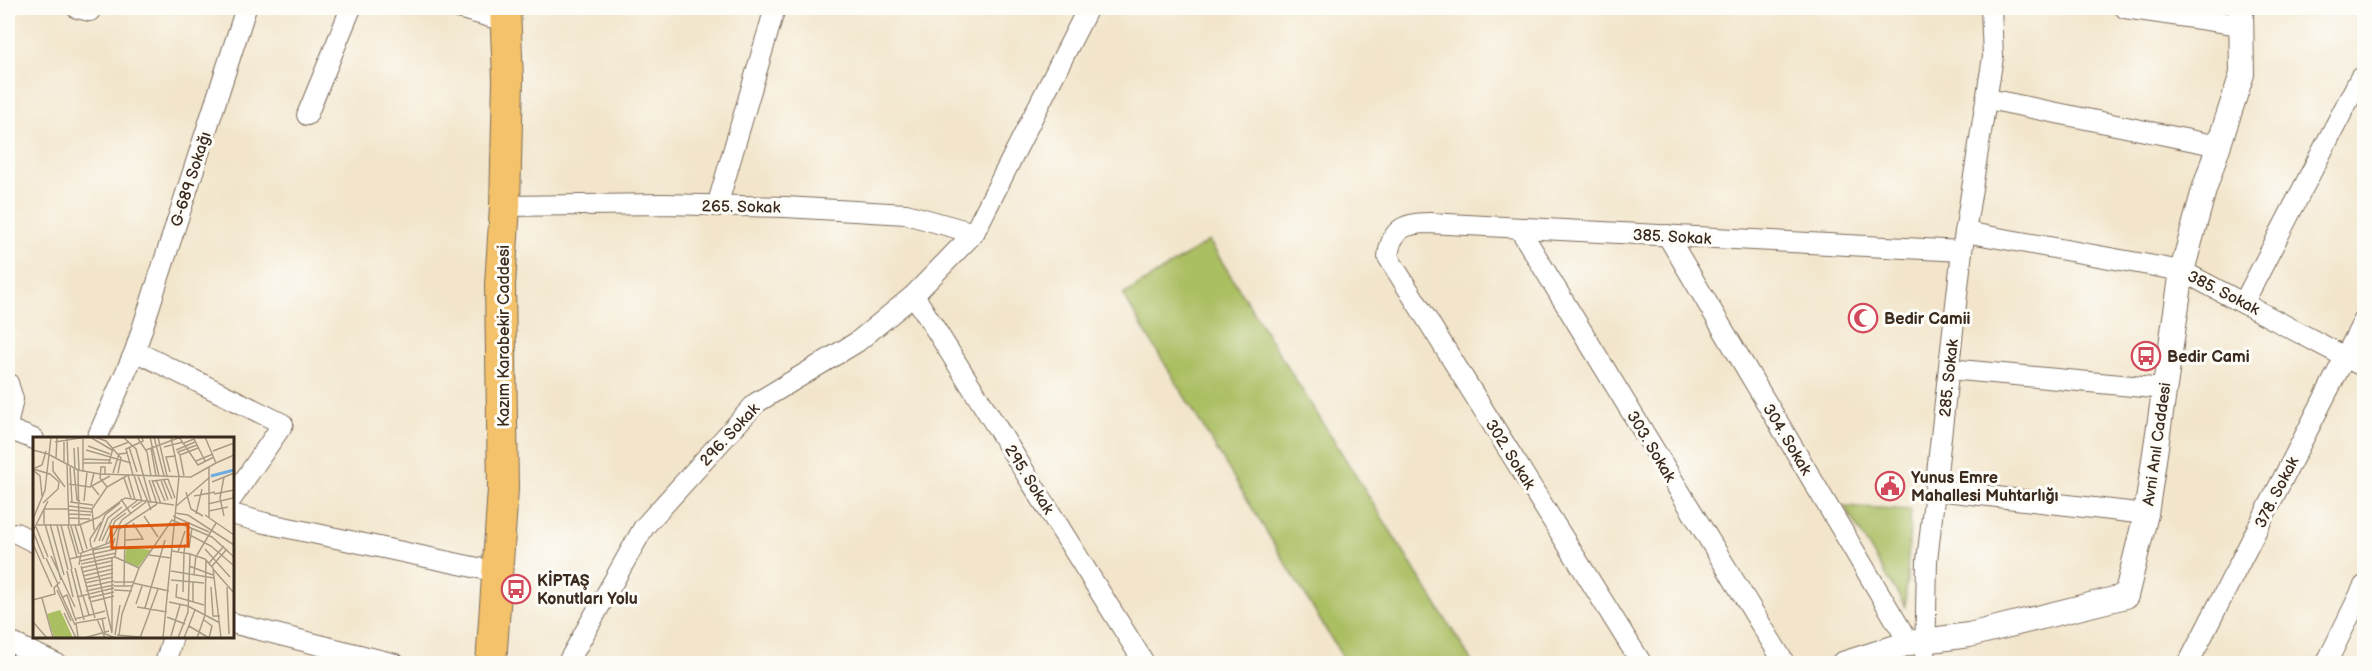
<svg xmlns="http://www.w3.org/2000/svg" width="2372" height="671" font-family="'Balsamiq Sans',sans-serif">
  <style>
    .green { fill: #aabe62; stroke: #727440; stroke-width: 1.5 }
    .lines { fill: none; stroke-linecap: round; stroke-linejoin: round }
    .minor-casing { stroke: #7b6b5b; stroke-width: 22 }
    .tertiary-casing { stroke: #7b6b5b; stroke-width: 26 }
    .primary-casing { stroke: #7b6b5b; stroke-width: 32 }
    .minor { stroke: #fff; stroke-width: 20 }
    .tertiary { stroke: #fff; stroke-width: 24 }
    .primary { stroke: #f3c26a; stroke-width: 30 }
    .labels { text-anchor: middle; stroke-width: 6; stroke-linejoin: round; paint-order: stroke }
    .street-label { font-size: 16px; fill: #3b2a1e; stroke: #fdfcf7 }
    .poi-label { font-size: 16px; font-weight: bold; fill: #3b2a1e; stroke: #fdfcf7; text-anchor: start }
    .inset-river { fill: none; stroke: #6fade1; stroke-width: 3 }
    .inset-road { fill: none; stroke: #a99a86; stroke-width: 1.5 }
    .view { fill: #df570d; fill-opacity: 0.15; stroke: #df570d; stroke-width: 3 }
    .inset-edge { fill: none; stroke: #3b2a1e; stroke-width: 3 }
  </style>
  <rect width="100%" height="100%" fill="#fdfcf7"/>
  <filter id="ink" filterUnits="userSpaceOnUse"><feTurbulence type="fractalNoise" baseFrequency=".0167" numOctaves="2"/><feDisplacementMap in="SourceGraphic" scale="12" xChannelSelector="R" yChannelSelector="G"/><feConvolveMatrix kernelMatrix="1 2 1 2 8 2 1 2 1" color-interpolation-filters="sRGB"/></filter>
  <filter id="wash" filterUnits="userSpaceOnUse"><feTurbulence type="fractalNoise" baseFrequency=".008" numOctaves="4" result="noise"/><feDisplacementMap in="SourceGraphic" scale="24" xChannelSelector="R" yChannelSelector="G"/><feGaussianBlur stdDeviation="1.35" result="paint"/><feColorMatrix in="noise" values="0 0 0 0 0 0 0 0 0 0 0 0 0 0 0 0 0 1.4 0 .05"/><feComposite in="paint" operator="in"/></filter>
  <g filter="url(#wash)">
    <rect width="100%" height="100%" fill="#f2e5cb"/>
    <g class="green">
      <polygon points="1209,241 1473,663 1346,663 1123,295"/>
      <polygon points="1844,506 1911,510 1905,606"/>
    </g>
  </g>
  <g filter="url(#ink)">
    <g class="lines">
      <g class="minor-casing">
        <g id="minor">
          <polyline points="77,8 90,11 91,8"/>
          <polyline points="458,8 504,21"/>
          <polyline points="2125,8 2241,25"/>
          <polyline points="1988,99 2219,146"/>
          <polyline points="307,115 351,8"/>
          <polyline points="505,206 664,204 785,207 906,214 974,233"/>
          <polyline points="717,206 775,8"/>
          <polyline points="1519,228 1785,664"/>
          <polyline points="1965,232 2182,271 2364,367"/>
          <polyline points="1667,235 1909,643"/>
          <polyline points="914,295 1145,664"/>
          <polyline points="2244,302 2360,78 2364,77"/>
          <polyline points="135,351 283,424 232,498"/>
          <polyline points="1949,369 2164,389"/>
          <polyline points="8,383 13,399 8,422"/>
          <polyline points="8,429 34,439"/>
          <polyline points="97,438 135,351 246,8"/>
          <polyline points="1936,490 2146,514"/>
          <polyline points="232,514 265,523 497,572"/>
          <polyline points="16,533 34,542"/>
          <polyline points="232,623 395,664"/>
          <polyline points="8,641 57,664"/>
          <polyline points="165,664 173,636"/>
          <polyline points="567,664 644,527 756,403 857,342 914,295 974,233 1088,8"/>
          <path d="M1642 664 1388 257C1391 230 1403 223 1429 223L1962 251"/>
          <polyline points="1925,664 1927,561 1962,251 1993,57 1991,8"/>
          <polyline points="2188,664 2364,320"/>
          <polyline points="2326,664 2364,586"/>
        </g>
      </g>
      <g class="tertiary-casing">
        <polyline id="tertiary" points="1843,664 1909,643 1969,635 2126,596 2146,514 2182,271 2204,190 2242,74 2241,8"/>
      </g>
      <g class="primary-casing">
        <polyline id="primary" points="491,664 503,489 500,285 505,206 508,79 505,8"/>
      </g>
      <use href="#minor" class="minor"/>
      <use href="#tertiary" class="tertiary"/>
      <use href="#primary" class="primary"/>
    </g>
  </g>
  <defs>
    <g id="mosque-ring" transform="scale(1.5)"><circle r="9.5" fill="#fdfcf7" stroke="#d1495b" stroke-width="1.5"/><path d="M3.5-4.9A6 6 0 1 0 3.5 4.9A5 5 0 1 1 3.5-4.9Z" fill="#d1495b"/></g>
    <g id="bus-ring" transform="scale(1.5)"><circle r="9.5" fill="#fdfcf7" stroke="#d1495b" stroke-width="1.5"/><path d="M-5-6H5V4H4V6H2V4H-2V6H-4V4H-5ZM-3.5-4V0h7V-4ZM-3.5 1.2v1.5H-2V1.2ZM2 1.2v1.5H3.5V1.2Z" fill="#d1495b"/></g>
    <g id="civic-ring" transform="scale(1.5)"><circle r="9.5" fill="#fdfcf7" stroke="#d1495b" stroke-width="1.5"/><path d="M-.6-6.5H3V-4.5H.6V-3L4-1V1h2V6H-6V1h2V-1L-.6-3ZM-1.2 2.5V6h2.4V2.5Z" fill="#d1495b"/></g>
  </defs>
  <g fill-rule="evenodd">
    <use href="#mosque-ring" x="1863" y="318"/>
    <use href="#bus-ring" x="2146" y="356"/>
    <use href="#civic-ring" x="1890" y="486"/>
    <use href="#bus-ring" x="516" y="589"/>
  </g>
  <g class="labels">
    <g class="street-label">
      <text transform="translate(190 179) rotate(-72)" y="6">G-689 Sokağı</text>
      <text transform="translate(741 206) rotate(1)" y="6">265. Sokak</text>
      <text transform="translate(1672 236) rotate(3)" y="6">385. Sokak</text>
      <text transform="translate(2224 292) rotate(27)" y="6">385. Sokak</text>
      <text transform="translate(503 336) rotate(-90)" y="6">Kazım Karabekir Caddesi</text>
      <text transform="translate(1948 378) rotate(-84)" y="6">285. Sokak</text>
      <text transform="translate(729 434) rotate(-47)" y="6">296. Sokak</text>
      <text transform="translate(1788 439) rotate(59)" y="6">304. Sokak</text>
      <text transform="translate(2156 444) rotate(-82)" y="6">Avni Anıl Caddesi</text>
      <text transform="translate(1652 446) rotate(59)" y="6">303. Sokak</text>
      <text transform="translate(1511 454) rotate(58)" y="6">302. Sokak</text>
      <text transform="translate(1030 479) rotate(58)" y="6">295. Sokak</text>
      <text transform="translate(2276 492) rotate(-63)" y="6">378. Sokak</text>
    </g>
    <g class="poi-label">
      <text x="1884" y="324">Bedir Camii</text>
      <text x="2167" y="362">Bedir Cami</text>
      <text x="1911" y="483">Yunus Emre<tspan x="1911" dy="18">Mahallesi Muhtarlığı</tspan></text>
      <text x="537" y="586">KİPTAŞ<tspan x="537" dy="18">Konutları Yolu</tspan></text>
    </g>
  </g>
  <g transform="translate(33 437)">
    <rect width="201" height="201" fill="#f2e5cb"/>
    <path d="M93 110 118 113 105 130 92 124ZM27 173 31 181 40 201H21L14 177Z" fill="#aabe62"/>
    <path class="inset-river" d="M178 39 201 33"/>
    <path class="inset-road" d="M34 0 35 28M50 0V35M57 0 79 13M62 0 73 4 88 21 85 36M90 0 103 12 118 66M104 0 114 15 118 39M117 0 126 39M121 0 131 39M125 0 134 39M146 0 165 28 181 20M172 0 183 26 201 18M22 5 53 0M31 5V25M151 6 161 2 172 24M55 9 77 17M45 10 46 33M96 10 104 35M131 10 150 5M41 11 42 31M118 11 123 39M0 13 15 17 45 33 67 37 158 40 183 26M53 13 98 26M113 13 148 0M143 13 162 5M180 14 201 6M147 18 145 15 164 8M147 18 151 39M147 18 165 11M23 21 24 0M50 22 76 23M20 24V34L32 50M163 24 180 17M50 26H79M76 26 80 11 96 5M34 27 36 89M37 30 39 65M176 30V81M2 31 9 28 13 14M0 32 17 37 26 45 25 52 10 66M41 32 44 63 47 64M45 33 46 88M1 34 7 39 9 59M137 35 133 20 143 19M61 36 58 48 66 58M80 36 86 17 95 16M72 37V30H68L67 41 74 50M100 38 93 12 110 4 109 0M105 39 118 73M91 41 98 61M116 43 124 67M119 43 128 67M123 43 132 64M128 43 135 63M131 43 139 62M120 44 135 42 142 61M179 45 201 36M36 47 57 50 77 39M153 55 158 72 170 79M181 57 201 53 200 61M161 59 182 55M88 62 98 77M51 64 54 35M37 65 60 68M175 67 200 61M36 69 59 72M142 70 177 40M99 71 109 64 101 38M36 73 59 75M176 74 195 70M142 76 155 78 201 108M36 77 58 78M163 77 169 52M172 78 201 98M111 79 125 100M140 79 176 95M191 79 187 61 191 40M36 81 57 82M0 82 12 53 18 0M11 87V72H36M12 87 28 143M17 87 31 138M47 87 54 112M4 88H46L66 80 92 61 141 68M24 88 35 133M28 88 39 132M42 88 50 115M35 89 44 120M38 89 46 117M156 89 155 97 178 109 200 128M3 90 15 120M61 93 59 72 74 50 95 38 102 63M0 94 11 122M0 94 15 64M92 103 110 102 100 86M66 104 75 81 89 70M69 104 79 83 105 63M61 105 72 78 87 66M73 106 82 84 93 76M0 107 19 150M58 110 57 102 68 85M59 110 79 196M156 111 159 91M172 112 197 140M60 113 79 109 82 101M139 114 157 117 155 175 145 201M145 115 152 94M157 117 172 122 180 131 188 201M116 118 138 121M164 118 183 86M18 119 42 170M82 120 86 92 124 67M82 120 106 131M13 121 25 147M36 122 83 112M47 124 83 116M176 126 191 109M48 127 82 120M46 128 48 116 76 106 89 83 113 65M48 129 62 181M156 129 180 138M179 129 194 112M42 131 49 159M48 131 79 124M38 132 51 183M180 132 201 156M34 134 40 160M138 134 181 141M49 135 80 128M161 137 163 118M50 139 80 132M51 143 80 136M138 143 171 146M81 145H101M52 146 80 140M100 146 136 154M144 147 143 160 171 168M24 148 42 188M81 149H100M91 149 92 90M53 150 81 144M178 150 180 179H187M194 150 196 197M24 153 38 184M81 153 99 154M53 154 81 148M150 155 151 116 152 108 156 109M50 159 56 178M30 160 34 158 43 184M44 160 81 151M9 161 20 201M55 161 81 155M0 163 22 157 21 151 27 145M57 165 81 159M136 165 155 169 187 186M160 165V145M103 167 109 149M104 170 134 175M112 171 132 103M31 176 43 201M134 180 152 187M69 181 72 197 83 201M42 182 72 174M64 182 72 201M171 183 179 189 176 201M0 185 14 201M156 189 176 201M79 195V121M82 198 87 168M84 198 107 200M86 198 89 177 106 131 139 83 179 100 201 120M138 199 147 168M45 200 43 186 73 181M51 201 76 194M107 201 125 152M130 201 146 39 138 0M151 201 162 173M164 201 172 178 173 123"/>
    <path class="view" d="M155 87V109L79 111 78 90Z"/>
    <rect width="201" height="201" class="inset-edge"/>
  </g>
  <rect width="2372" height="671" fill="none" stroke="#fdfcf7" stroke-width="30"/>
</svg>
